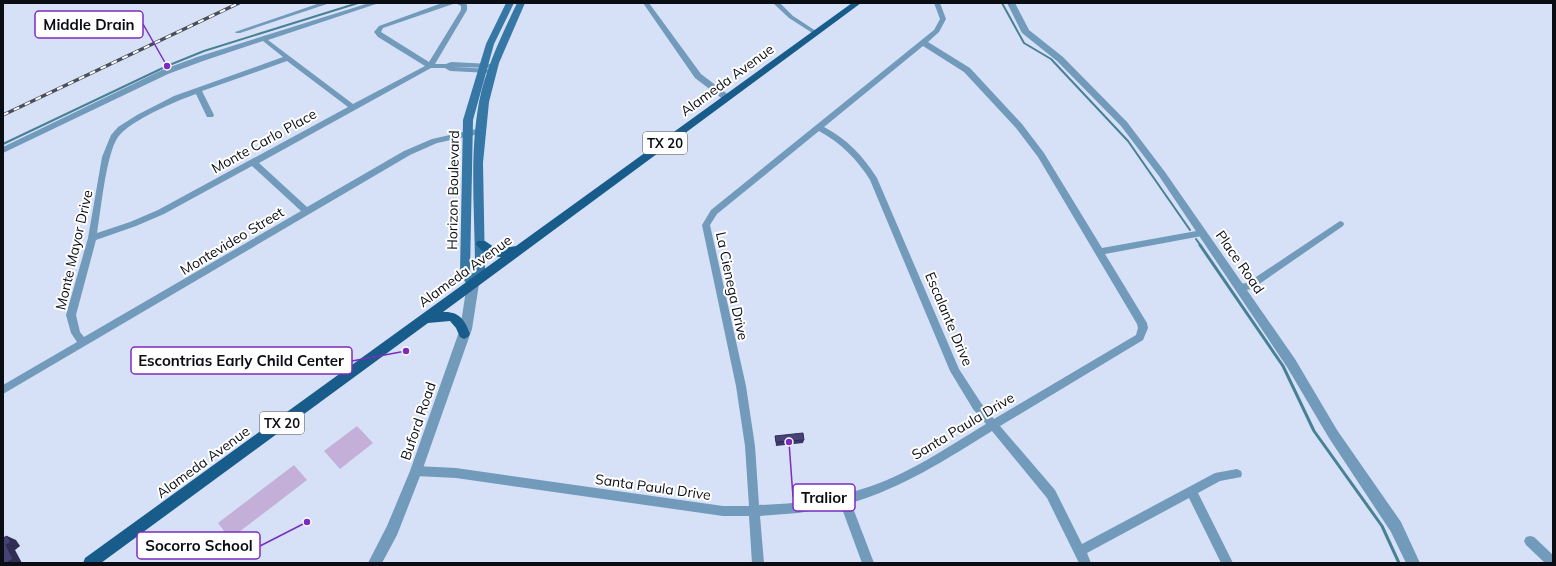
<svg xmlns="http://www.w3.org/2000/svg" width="1556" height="566" font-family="Mulish,sans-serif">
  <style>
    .green { fill: #c3afd8 }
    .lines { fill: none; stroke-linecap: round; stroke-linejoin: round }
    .stream-far1 { stroke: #488095; stroke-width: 2 }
    .stream { stroke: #488095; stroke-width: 3 }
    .minor { fill: #729abb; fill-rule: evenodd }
    .tertiary { fill: #729abb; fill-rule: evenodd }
    .secondary { fill: #3677a6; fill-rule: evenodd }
    .primary { fill: #175c8a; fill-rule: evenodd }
    .rail-casing { stroke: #484e59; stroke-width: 3.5 }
    .rail { stroke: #fff; stroke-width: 2; stroke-dasharray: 6; stroke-linecap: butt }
    .wall { fill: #3c3865 }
    .shaded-wall { fill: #312e53 }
    .building { fill: #464176; stroke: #312e53 }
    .labels { text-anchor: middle; stroke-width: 4; stroke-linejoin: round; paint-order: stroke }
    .shield { fill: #fff; stroke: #54565a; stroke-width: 1 }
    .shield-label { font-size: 13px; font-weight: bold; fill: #0a0d14 }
    .street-label { font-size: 14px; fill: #0a0d14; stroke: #fff }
    .leader { fill: none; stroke: #7b2cbf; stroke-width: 1.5 }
    .callout-dot { fill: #7b2cbf; stroke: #fff; stroke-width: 1.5 }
    .callout { fill: #fff; stroke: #7b2cbf; stroke-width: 1.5 }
    .callout-label { font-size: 15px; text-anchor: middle; font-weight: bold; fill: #0a0d14 }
  </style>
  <rect width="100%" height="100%" fill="#d6e1f7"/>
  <g class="green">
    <polygon points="357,426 373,443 340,469 324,451"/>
    <polygon points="294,465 307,480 230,539 218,523"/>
  </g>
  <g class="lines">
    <g class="stream-far1">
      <polyline points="1002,3 1024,43 1051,59 1128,141 1190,230"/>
      <polyline points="3,144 167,66 204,51 358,3"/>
      <polyline points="1196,239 1201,246"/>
    </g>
    <polyline class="stream" points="1200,245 1283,366 1314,431 1382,526 1399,563"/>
    <g class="minor">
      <polygon points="320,3 330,3 240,33 236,33 235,32"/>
      <path d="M369 3H379L268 40 353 104 425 66 378 37 374 32 379 26 442 3H465L467 5V10L435 64H446L451 62 491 64 495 66 494 68 452 67 490 69 494 71 490 73 450 71 445 68H431L259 163 307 207 404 151 432 139 481 128 484 129 485 131 484 133 437 143 410 155 3 394V385L77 342 71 333 66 315 88 238 102 157 111 135 118 127 137 115 174 96 283 57 263 41 203 61 168 74 3 153V147L162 70 197 57ZM456 3 461 6V10L429 62 381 32 383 28ZM287 61 348 107 158 210 130 222 97 233C101 210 106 154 118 137 131 120 176 101 196 94L207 117H213L214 115 202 91ZM252 166 301 211 84 337 80 332 76 315 96 240 136 226 164 214Z"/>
      <polygon points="643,3 649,3 701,74 730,96 730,100 724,100 695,78"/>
      <polygon points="773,3 780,3 793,16 819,33 818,34 814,34 789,18"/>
      <path d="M934 3H940L946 19 939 32 928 42 970 68 1022 124 1044 153 1102 248 1202 230 1206 233 1202 236 1105 254 1147 323 1148 328 1143 340 1000 426 1055 490 1082 544 1215 473 1237 469 1241 471 1242 474 1241 477 1220 481 1198 493 1233 563H1221L1189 498 1087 553 1091 563H1079L1047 498 992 431C947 459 902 488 851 503L874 563H862L841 506 798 513 760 516 764 563H752L749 516H723L456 478 416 476 412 474 411 471 412 468 416 466 456 468 723 506H749L745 446 736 386 702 225 711 210 934 30 940 19ZM923 46 964 72 1016 128 1038 157 1137 324 1138 328 1136 335 994 419 981 403 959 369 877 178C863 156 847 139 824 127ZM819 131C841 143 857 159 870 180L950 371 973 409 986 424C946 448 906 476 862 489 829 500 794 504 759 505L755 446 746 386 710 225 717 214Z"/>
      <polygon points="1340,221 1343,222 1344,224 1343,226 1252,289 1240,291 1237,290 1235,287 1237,284 1247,283"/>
      <polygon points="1530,536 1534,537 1553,555 1553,563 1545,563 1526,545 1524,541 1526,537"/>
    </g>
    <g class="tertiary">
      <polygon points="1007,3 1015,3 1029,30 1063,57 1127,122 1165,172 1295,359 1337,430 1401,522 1420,563 1406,563 1391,532 1329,438 1287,367 1159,176 1121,126 1057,61 1022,33"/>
      <polygon points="473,280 477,281 479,284 472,329 422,471 397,535 382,563 368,563 387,526 410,471 460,329 467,284 469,281"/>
    </g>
    <path class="secondary" d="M506 3H514L494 44 473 120 470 271 472 274 475 269C475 214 469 157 479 102 486 67 502 35 517 3H525L499 63 489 102 483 163 485 269 477 287C468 290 463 279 460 272L463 120 486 44Z"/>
    <path class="primary" d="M852 3H861L443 312C459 311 465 320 470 334L468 337 464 339 460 337 456 328 450 321 428 323 101 563H83L85 558 501 257C492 257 481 252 476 244L477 241H485L497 249 516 246Z"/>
    <g class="rail-casing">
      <polyline id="rail" points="3,115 239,3"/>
    </g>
    <use href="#rail" class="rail"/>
  </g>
  <polygon class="wall" points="775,436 804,440 803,443 776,446"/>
  <polygon class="shaded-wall" points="3,535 8,543 7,536 16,540 20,546 15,550 22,563 6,563 6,545 3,542"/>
  <g class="building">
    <polygon points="803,433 804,440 776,442 775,436"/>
    <polygon points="7,536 11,542 6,545 13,559 6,563 3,563 3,538"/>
  </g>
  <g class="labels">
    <g class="shield">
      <rect x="643" y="132" width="44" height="22" rx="3"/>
      <rect x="260" y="412" width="44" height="22" rx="3"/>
    </g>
    <g class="shield-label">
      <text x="665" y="148">TX 20</text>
      <text x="282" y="428">TX 20</text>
    </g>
    <g class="street-label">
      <text transform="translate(727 80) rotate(-36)" y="5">Alameda Avenue</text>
      <text transform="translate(264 141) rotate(-29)" y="5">Monte Carlo Place</text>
      <text transform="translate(453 190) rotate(-89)" y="5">Horizon Boulevard</text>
      <text transform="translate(232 241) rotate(-31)" y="5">Montevideo Street</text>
      <text transform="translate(74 250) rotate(-77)" y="5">Monte Mayor Drive</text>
      <text transform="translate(1240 262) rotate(55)" y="5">Place Road</text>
      <text transform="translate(465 271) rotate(-36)" y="5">Alameda Avenue</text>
      <text transform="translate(732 286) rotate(78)" y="5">La Cienega Drive</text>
      <text transform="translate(949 319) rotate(67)" y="5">Escalante Drive</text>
      <text transform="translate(418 421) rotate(-71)" y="5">Buford Road</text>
      <text transform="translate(963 426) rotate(-31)" y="5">Santa Paula Drive</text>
      <text transform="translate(203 462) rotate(-36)" y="5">Alameda Avenue</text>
      <text transform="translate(653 487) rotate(8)" y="5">Santa Paula Drive</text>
    </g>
  </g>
  <path class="leader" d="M167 66L143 24M406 351L352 361M789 442L793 497M307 522L260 546"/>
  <g class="callout-dot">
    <circle cx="167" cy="66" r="4"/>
    <circle cx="406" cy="351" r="4"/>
    <circle cx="789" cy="442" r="4"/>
    <circle cx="307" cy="522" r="4"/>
  </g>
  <g class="callout">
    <rect x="35" y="11" width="108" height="27" rx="4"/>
    <rect x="131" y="347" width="221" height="27" rx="4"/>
    <rect x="793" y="484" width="62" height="27" rx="4"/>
    <rect x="137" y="532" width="123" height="27" rx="4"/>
  </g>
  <g class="callout-label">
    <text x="89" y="30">Middle Drain</text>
    <text x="241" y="366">Escontrias Early Child Center</text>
    <text x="824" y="503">Tralior</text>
    <text x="199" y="551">Socorro School</text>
  </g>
  <rect width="1556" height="566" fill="none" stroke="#0a0d14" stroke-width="8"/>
</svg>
